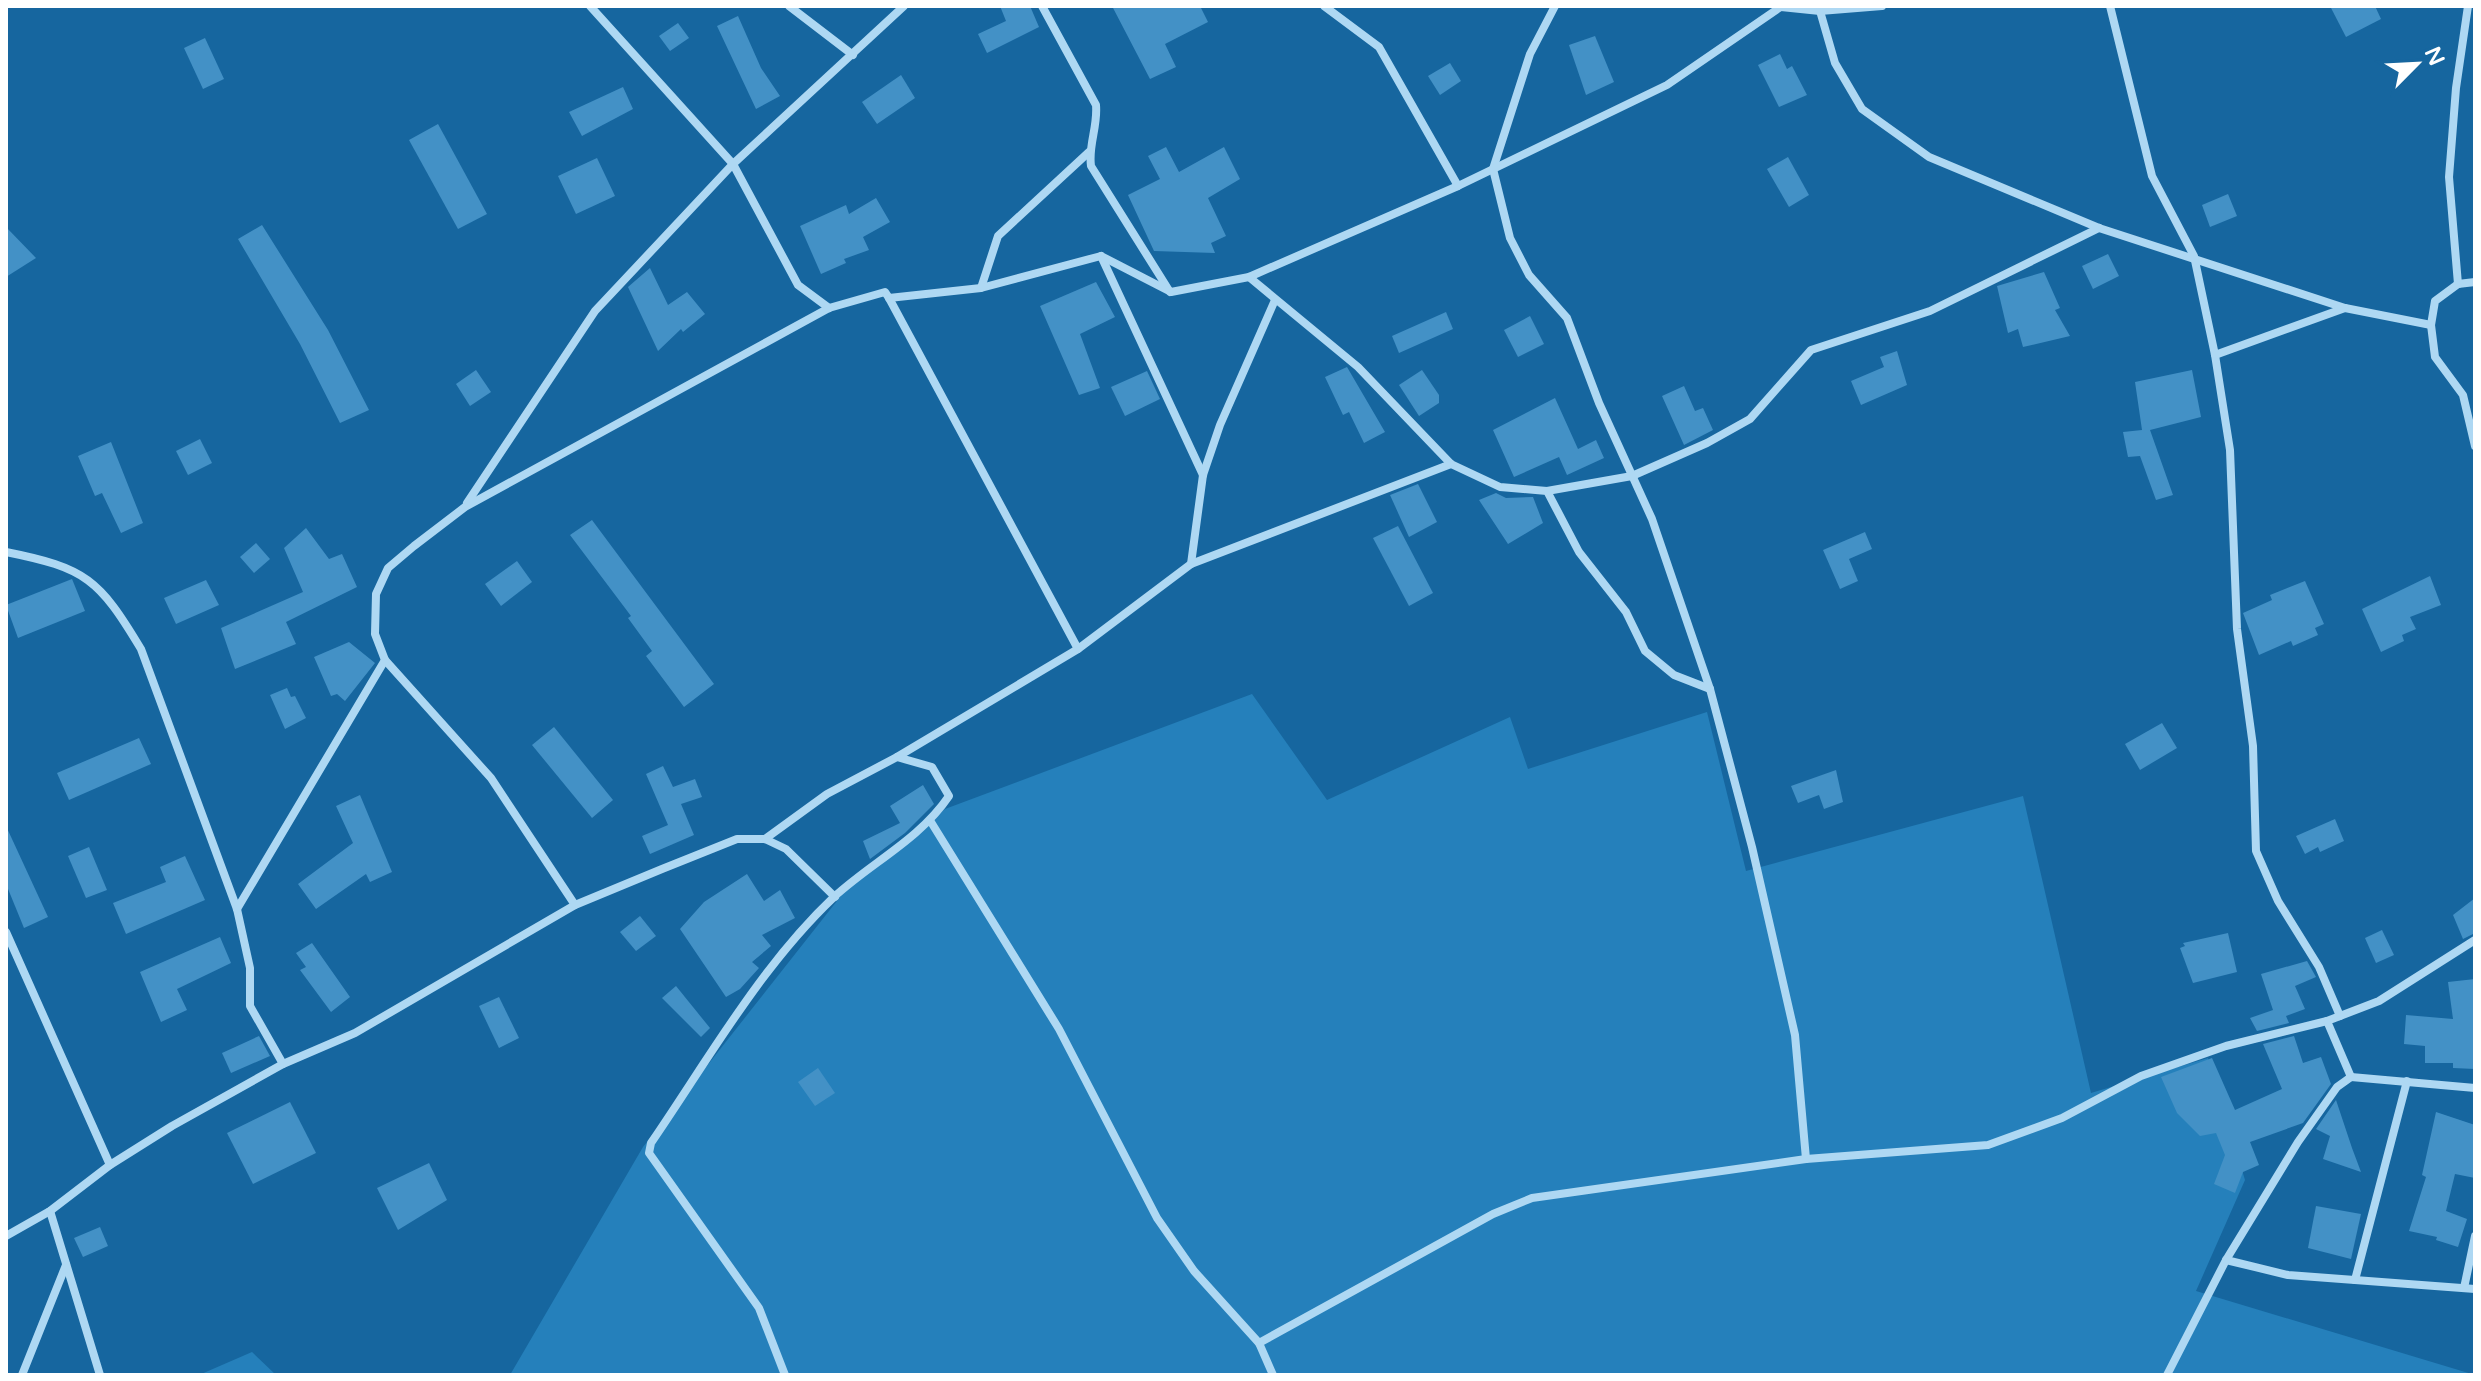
<svg xmlns="http://www.w3.org/2000/svg" width="2481" height="1381" font-family="'Varela Round',sans-serif">
  <style>
    .green { fill: #2580bb }
    .building { fill: #4391c6 }
    .lines { fill: none; stroke-linecap: round; stroke-linejoin: round }
    .street { stroke: #aed8f3; stroke-width: 8 }
  </style>
  <rect width="100%" height="100%" fill="#16669f"/>
  <g class="green">
    <polygon points="1252,694 1327,800 1510,717 1528,769 1707,712 1746,871 2023,796 2091,1093 2208,1058 2245,1180 2196,1291 2475,1375 510,1375 643,1147 844,892 945,809"/>
    <polygon points="252,1352 276,1375 199,1375"/>
  </g>
  <g class="building">
    <polygon points="1000,6 1030,6 1039,27 987,53 978,34 1006,21"/>
    <polygon points="1112,6 1200,6 1208,22 1165,44 1176,67 1150,79"/>
    <polygon points="2330,6 2375,6 2381,19 2346,37"/>
    <polygon points="738,16 761,68 780,96 756,109 717,26"/>
    <polygon points="678,23 689,38 670,51 659,36"/>
    <polygon points="1595,36 1614,82 1586,95 1569,45"/>
    <polygon points="205,38 224,79 203,89 184,48"/>
    <polygon points="1780,54 1787,69 1792,66 1807,95 1779,107 1758,65"/>
    <polygon points="1450,63 1461,81 1440,95 1428,76"/>
    <polygon points="901,75 915,98 877,124 862,102"/>
    <polygon points="623,87 633,109 582,136 569,112"/>
    <polygon points="438,124 487,214 458,229 409,140"/>
    <polygon points="1166,147 1179,172 1224,147 1240,179 1208,198 1226,236 1211,243 1215,253 1154,251 1128,195 1160,179 1148,156"/>
    <polygon points="1788,157 1809,195 1789,207 1767,169"/>
    <polygon points="597,158 615,196 576,214 558,176"/>
    <polygon points="2228,194 2237,216 2210,227 2202,205"/>
    <polygon points="876,198 890,222 863,237 869,250 844,259 846,263 821,274 800,226 846,205 849,214"/>
    <polygon points="262,225 328,330 369,410 340,423 300,344 238,239"/>
    <polygon points="6,227 36,258 6,277"/>
    <polygon points="2108,254 2119,276 2093,289 2082,266"/>
    <polygon points="650,268 668,305 687,292 705,314 683,332 681,329 658,351 628,287"/>
    <polygon points="2044,272 2060,308 2055,310 2070,336 2023,347 2018,329 2008,333 1997,286"/>
    <polygon points="1096,282 1115,317 1080,334 1100,388 1079,395 1040,306"/>
    <polygon points="1446,312 1453,329 1399,353 1392,336"/>
    <polygon points="1530,316 1544,344 1518,357 1504,330"/>
    <polygon points="1897,351 1907,385 1861,405 1851,381 1884,367 1880,357"/>
    <polygon points="1347,367 1385,432 1364,443 1349,412 1343,415 1325,377"/>
    <polygon points="476,370 491,392 470,406 456,384"/>
    <polygon points="1422,370 1439,395 1439,403 1419,416 1399,385"/>
    <polygon points="2192,370 2201,417 2150,430 2173,495 2156,500 2140,456 2128,457 2123,432 2142,430 2135,382"/>
    <polygon points="1147,371 1160,399 1125,416 1111,387"/>
    <polygon points="1684,386 1695,411 1703,408 1713,430 1684,445 1662,396"/>
    <polygon points="1555,398 1578,449 1596,440 1604,458 1567,475 1559,457 1514,477 1493,430"/>
    <polygon points="200,439 212,463 188,475 176,451"/>
    <polygon points="111,442 143,523 121,533 102,493 95,496 78,456"/>
    <polygon points="1418,484 1437,522 1409,537 1390,495"/>
    <polygon points="1496,493 1506,498 1533,497 1543,523 1508,544 1479,500"/>
    <polygon points="592,520 714,684 684,707 646,656 652,651 628,618 631,616 570,535"/>
    <polygon points="1398,526 1433,593 1409,606 1373,538"/>
    <polygon points="306,528 329,559 342,554 357,587 286,622 296,644 235,669 221,628 303,592 284,548"/>
    <polygon points="1865,532 1872,549 1849,559 1858,581 1840,589 1823,550"/>
    <polygon points="256,543 270,559 254,573 240,557"/>
    <polygon points="517,561 532,582 501,606 485,584"/>
    <polygon points="2430,576 2441,605 2410,617 2416,629 2402,635 2404,641 2381,652 2362,609"/>
    <polygon points="72,579 85,611 18,638 6,605"/>
    <polygon points="206,580 219,605 176,624 164,598"/>
    <polygon points="2305,581 2324,624 2315,628 2318,635 2293,646 2291,641 2259,655 2243,613 2272,600 2270,595"/>
    <polygon points="349,642 375,663 345,701 337,694 331,696 314,657"/>
    <polygon points="287,688 291,697 295,696 306,718 285,729 270,695"/>
    <polygon points="2162,723 2177,748 2140,770 2125,744"/>
    <polygon points="554,727 613,800 592,818 532,745"/>
    <polygon points="139,738 151,764 69,800 57,773"/>
    <polygon points="663,766 673,787 695,779 702,797 681,804 694,835 650,854 642,836 668,825 646,774"/>
    <polygon points="1836,770 1843,802 1824,809 1819,795 1798,803 1791,786"/>
    <polygon points="923,785 934,804 905,833 870,859 863,841 900,823 890,806"/>
    <polygon points="360,795 392,872 370,882 366,874 316,909 298,884 353,843 336,806"/>
    <polygon points="2335,819 2344,841 2320,852 2318,847 2305,854 2296,836"/>
    <polygon points="6,826 48,917 24,928 6,884"/>
    <polygon points="89,847 107,890 86,898 68,856"/>
    <polygon points="185,856 205,900 126,934 113,903 166,882 160,867"/>
    <polygon points="747,874 764,901 780,890 795,918 762,935 771,946 752,962 759,968 740,989 726,997 680,929 704,902"/>
    <polygon points="2475,898 2475,933 2463,939 2453,915"/>
    <polygon points="640,916 656,936 636,951 620,932"/>
    <polygon points="2382,930 2394,955 2376,963 2365,938"/>
    <polygon points="2228,933 2237,972 2193,983 2180,948 2185,946 2183,943"/>
    <polygon points="220,937 231,963 177,989 187,1010 161,1022 140,972"/>
    <polygon points="312,943 350,997 331,1012 300,970 306,967 296,953"/>
    <polygon points="2307,961 2316,977 2295,986 2305,1009 2286,1016 2289,1023 2257,1031 2250,1018 2273,1010 2261,974"/>
    <polygon points="2475,979 2475,1069 2453,1068 2453,1063 2425,1063 2425,1046 2404,1044 2406,1015 2453,1019 2448,982"/>
    <polygon points="676,986 710,1028 701,1037 662,998"/>
    <polygon points="499,997 519,1038 499,1048 479,1006"/>
    <polygon points="259,1036 270,1056 231,1073 222,1053"/>
    <polygon points="2294,1036 2303,1063 2321,1057 2331,1084 2303,1123 2250,1142 2259,1165 2243,1172 2235,1193 2214,1184 2225,1155 2216,1133 2200,1136 2177,1113 2161,1077 2212,1058 2235,1110 2282,1089 2263,1044"/>
    <polygon points="818,1068 835,1093 815,1106 798,1082"/>
    <polygon points="2336,1100 2352,1148 2361,1172 2323,1159 2330,1136 2316,1129"/>
    <polygon points="290,1102 316,1153 253,1184 227,1133"/>
    <polygon points="2436,1112 2475,1125 2475,1178 2455,1174 2446,1211 2467,1219 2458,1247 2436,1240 2437,1237 2409,1231 2426,1177 2422,1175"/>
    <polygon points="429,1163 447,1200 398,1230 377,1188"/>
    <polygon points="2316,1206 2361,1214 2351,1259 2308,1248"/>
    <polygon points="100,1227 108,1246 83,1257 74,1238"/>
  </g>
  <g class="lines">
    <g class="street">
      <polyline points="590,6 733,164 798,285 829,308"/>
      <polyline points="789,6 853,55"/>
      <path d="M1042 6 1096 105C1098 127 1088 145 1091 166L1170 292"/>
      <polyline points="1324,6 1379,47 1458,186"/>
      <polyline points="1555,6 1530,54 1493,169 1510,238 1529,275 1567,318 1599,403 1652,519 1710,689 1752,847 1795,1035 1806,1159"/>
      <polyline points="2110,6 2152,176 2194,256 2215,355 2230,450 2237,629 2253,746 2256,851 2278,901 2319,967 2340,1016"/>
      <polyline points="1781,7 1820,11 1882,6"/>
      <polyline points="1820,11 1835,63 1862,109 1929,157 2099,228 2345,308 2431,325"/>
      <polyline points="1101,256 1203,475"/>
      <polyline points="1249,277 1358,367 1451,464 1500,487 1547,491 1579,552 1626,612 1645,651 1674,675 1710,689"/>
      <polyline points="2475,282 2458,284 2435,301 2431,325 2435,357 2463,395 2475,446"/>
      <polyline points="2458,284 2449,177 2456,88 2468,6"/>
      <polyline points="981,288 998,236 1089,152"/>
      <polyline points="889,298 981,288 1101,256 1171,292 1249,277 1458,186 1667,85 1782,6"/>
      <polyline points="2215,355 2345,308"/>
      <polyline points="1547,491 1632,476 1707,443 1750,419 1811,350 1930,311 2099,228"/>
      <polyline points="467,503 595,311 733,164 904,6"/>
      <path d="M6 552C86 568 99 579 141 649L237 909 250 968V1006L283 1064"/>
      <polyline points="1191,564 1203,475 1220,425 1275,300"/>
      <polyline points="385,660 491,778 575,905"/>
      <polyline points="931,822 1059,1029 1157,1218 1194,1271 1259,1343 1273,1375"/>
      <polyline points="765,839 827,794 897,757"/>
      <polyline points="237,909 385,660 375,634 376,594 388,568 414,546 465,507 829,308 885,292 889,298 1078,649"/>
      <polyline points="6,932 110,1165"/>
      <polyline points="2351,1077 2475,1088"/>
      <polyline points="50,1211 100,1375"/>
      <polyline points="6,1236 50,1211 110,1165 172,1126 283,1064 355,1033 575,905 662,869 737,839 765,839 786,849 835,897"/>
      <polyline points="2226,1260 2288,1275 2475,1289"/>
      <polyline points="2355,1280 2407,1081"/>
      <polyline points="2464,1288 2475,1236"/>
      <polyline points="1259,1343 1493,1214 1532,1198 1806,1159 1988,1145 2062,1118 2141,1076 2226,1046 2327,1021"/>
      <polyline points="22,1375 66,1265"/>
      <path d="M785 1375 759 1308 649 1153 651 1143C708 1060 760 967 834 897 872 862 919 840 949 796L932 767 897 757 1078 649 1191 564 1451 464"/>
      <polyline points="2167,1375 2226,1260 2298,1142 2337,1087 2351,1077 2327,1021 2379,1001 2475,940"/>
    </g>
  </g>
  <rect width="2481" height="1381" fill="none" stroke="#ffffff" stroke-width="16"/>
  <g transform="translate(2417 64) rotate(66)" stroke="#16669f" stroke-width="6" paint-order="stroke">
  <path d="M0-6L14 30L0 20L-14 30Z" fill="#ffffff"/>
  <text y="-12" font-size="22" font-weight="bold" text-anchor="middle" fill="#ffffff">N</text>
  </g>
</svg>
